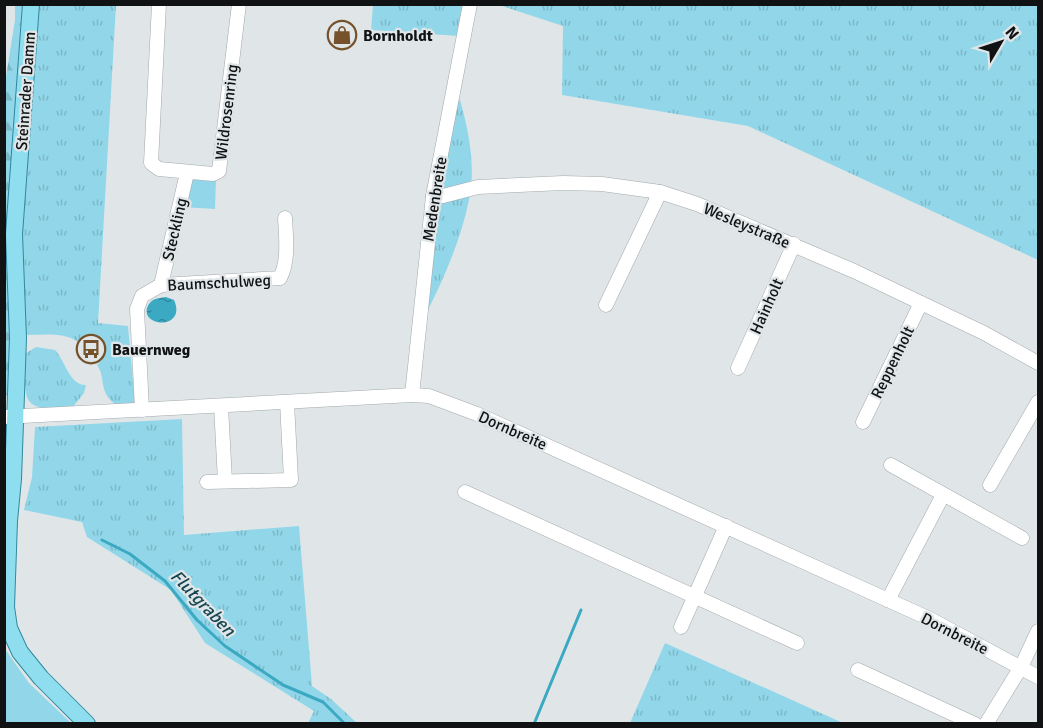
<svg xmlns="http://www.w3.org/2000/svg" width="1043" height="728" font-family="Signika,sans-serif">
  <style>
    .grass { fill: url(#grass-tufts) }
    .forest { fill: url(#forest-firs) }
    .green { fill: #91d7e9 }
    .water { fill: url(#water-ripples) }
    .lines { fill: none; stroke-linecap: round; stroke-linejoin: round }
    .stream { stroke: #3ba9c2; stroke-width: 3 }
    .minor-casing { stroke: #a3a9ab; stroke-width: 15 }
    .major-casing { stroke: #32889c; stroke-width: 18 }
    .minor { stroke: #fff; stroke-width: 14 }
    .major { stroke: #8fdeef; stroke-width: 16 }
    .labels { text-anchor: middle; stroke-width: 4.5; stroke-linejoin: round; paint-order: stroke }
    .poi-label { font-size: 16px; font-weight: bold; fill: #101213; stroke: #e0e6e8; text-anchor: start }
    .street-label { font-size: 16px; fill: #101213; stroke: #e0e6e8 }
    .water-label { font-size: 18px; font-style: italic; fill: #164651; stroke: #e0e6e8 }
  </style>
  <defs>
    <pattern id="grass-tufts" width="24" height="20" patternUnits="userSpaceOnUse" patternTransform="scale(1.5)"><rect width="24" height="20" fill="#91d7e9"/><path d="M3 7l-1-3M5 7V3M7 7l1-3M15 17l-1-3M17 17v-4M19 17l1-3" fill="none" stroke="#7cb8c7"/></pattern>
    <pattern id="forest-firs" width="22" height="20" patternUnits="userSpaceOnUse" patternTransform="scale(1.5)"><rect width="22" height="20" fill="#91d7e9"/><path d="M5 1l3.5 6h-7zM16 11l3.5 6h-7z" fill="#7cb8c7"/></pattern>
    <pattern id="water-ripples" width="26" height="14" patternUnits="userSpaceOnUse" patternTransform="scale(1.5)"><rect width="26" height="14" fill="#3ba9c2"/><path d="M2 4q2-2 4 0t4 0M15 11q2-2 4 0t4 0" fill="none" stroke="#30889c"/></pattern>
  </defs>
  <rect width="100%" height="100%" fill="#e0e6e8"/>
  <g class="grass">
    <path d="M34 5H116L98 323 128 326 135 404 116 405C112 402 108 398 106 394 101 384 104 375 97 365L99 363 86 345 84 347C69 331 46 335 26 335L21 218Z"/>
    <polygon points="373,5 465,5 459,36 371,30"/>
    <polygon points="499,5 1038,5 1038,260 748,126 562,95 563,26"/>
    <path d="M456 100H460C469 131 476 168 469 200 461 239 445 276 427 312L435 208Z"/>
    <path d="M36 347 55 350C65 360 69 385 86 385L84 393 72 408C18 412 25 400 26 353Z"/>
    <polygon points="182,419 184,535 299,526 312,686 331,699 357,723 308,723 314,711 205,643 171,590 87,537 82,522 24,510 32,477 35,427"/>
    <polygon points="665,643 843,723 630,723"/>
  </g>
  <path class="forest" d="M15 5H27L10 326C9 347 14 381 5 399L4 89 15 20Z"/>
  <g class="green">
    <polygon points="192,178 216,180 215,209 182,207"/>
    <polygon points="5,649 29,683 71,723 5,723"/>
  </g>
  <path class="water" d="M166 297 174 300C187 329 142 328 147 308 150 299 157 298 166 297Z"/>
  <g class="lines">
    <g class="stream">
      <polyline points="102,540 130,554 165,581 197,620 225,646 283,685 323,702 345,724"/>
      <polyline points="534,724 581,610"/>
    </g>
    <g class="minor-casing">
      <g id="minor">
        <polyline points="159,4 151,163 159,169 213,174 219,171 239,4"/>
        <polyline points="433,196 443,196 478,187 563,183 602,184 660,192 697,204 854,271 984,333 1038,363"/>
        <polyline points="161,285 187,173"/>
        <polyline points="606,305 660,192"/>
        <polyline points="738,368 794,244"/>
        <polyline points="412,395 433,196 470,4"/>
        <polyline points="221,406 225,481"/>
        <path d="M142 410 137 309 142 296 161 285 280 278C289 261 286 237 285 218"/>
        <polyline points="4,417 412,395 429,396 477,414 930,619 1038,677"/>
        <polyline points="863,422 921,303"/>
        <polyline points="891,465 1022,538"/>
        <polyline points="207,482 291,480 287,402"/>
        <polyline points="990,485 1038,402"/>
        <polyline points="465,492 797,643"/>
        <polyline points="888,600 943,495"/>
        <polyline points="681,627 726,526"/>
        <polyline points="858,670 975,724"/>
        <polyline points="986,724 1021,667 1038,631"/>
      </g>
    </g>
    <g class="major-casing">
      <polyline id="major" points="31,4 14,234 18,338 13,479 9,521 6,607 9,628 20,652 41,678 87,724"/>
    </g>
    <use href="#minor" class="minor"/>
    <use href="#major" class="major"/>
  </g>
  <defs>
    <g id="shop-ring" transform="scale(1.5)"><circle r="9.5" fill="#e0e6e8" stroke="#76522c" stroke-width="1.5"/><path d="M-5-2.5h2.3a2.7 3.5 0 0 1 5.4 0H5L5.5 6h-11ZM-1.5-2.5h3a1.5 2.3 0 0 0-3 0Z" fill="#76522c"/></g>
    <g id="bus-ring" transform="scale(1.5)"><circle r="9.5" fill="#e0e6e8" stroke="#76522c" stroke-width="1.5"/><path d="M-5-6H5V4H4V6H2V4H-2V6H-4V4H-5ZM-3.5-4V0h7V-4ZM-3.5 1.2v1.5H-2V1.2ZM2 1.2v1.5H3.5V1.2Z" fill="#76522c"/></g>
  </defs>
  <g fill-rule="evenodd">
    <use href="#shop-ring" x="342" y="35"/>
    <use href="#bus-ring" x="91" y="349"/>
  </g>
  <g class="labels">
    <g class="poi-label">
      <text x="363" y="41">Bornholdt</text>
      <text x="112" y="355">Bauernweg</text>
    </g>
    <g class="street-label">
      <text transform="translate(25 91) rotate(-86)" y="6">Steinrader Damm</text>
      <text transform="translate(226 112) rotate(-83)" y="6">Wildrosenring</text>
      <text transform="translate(434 199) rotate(-81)" y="6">Medenbreite</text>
      <text transform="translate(747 225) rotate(23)" y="6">Wesleystraße</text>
      <text transform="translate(174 229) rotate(-77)" y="6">Steckling</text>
      <text transform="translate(219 282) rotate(-3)" y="6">Baumschulweg</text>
      <text transform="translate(766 306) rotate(-66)" y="6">Hainholt</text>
      <text transform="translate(892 362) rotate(-64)" y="6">Reppenholt</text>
      <text transform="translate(513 430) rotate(24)" y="6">Dornbreite</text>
      <text transform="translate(955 633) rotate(27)" y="6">Dornbreite</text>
    </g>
    <g class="water-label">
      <text transform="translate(203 603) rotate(46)" y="6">Flutgraben</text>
    </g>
  </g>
  <rect width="1043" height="728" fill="none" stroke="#101213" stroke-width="12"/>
  <g transform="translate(1001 42) rotate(51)" stroke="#e0e6e8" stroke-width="4.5" paint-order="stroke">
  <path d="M0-4.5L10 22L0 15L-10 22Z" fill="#101213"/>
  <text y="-9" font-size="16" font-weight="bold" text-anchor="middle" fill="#101213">N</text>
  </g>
</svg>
